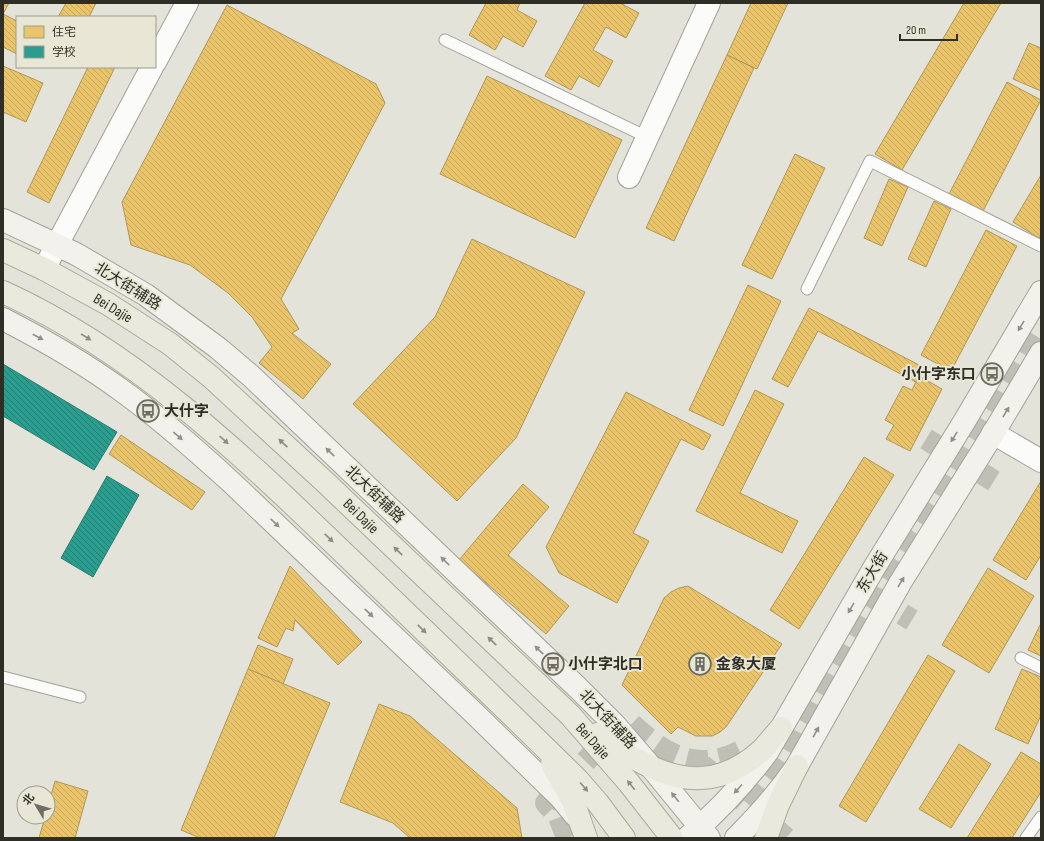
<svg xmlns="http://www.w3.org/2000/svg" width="1044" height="841" font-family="'Sofia Sans Condensed','Noto Sans SC',sans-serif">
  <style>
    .homes { fill: url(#homes-back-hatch); stroke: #b19756 }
    .schools { fill: url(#schools-back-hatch); stroke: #2b7c70 }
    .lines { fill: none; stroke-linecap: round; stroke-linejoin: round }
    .street-tunnel { stroke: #c0bfb5; stroke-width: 22; stroke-dasharray: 22 11; stroke-linecap: butt }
    .lane-casing { stroke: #a3a29a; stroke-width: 13 }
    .street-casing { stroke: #a3a29a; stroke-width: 24 }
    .secondary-casing { stroke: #a3a29a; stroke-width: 24 }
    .primary-casing { stroke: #acaa95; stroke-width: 24 }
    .lane { stroke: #fbfbf9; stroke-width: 11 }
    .street { stroke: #fbfbf9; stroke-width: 22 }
    .secondary { stroke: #f2f1ec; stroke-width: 22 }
    .primary { stroke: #eae9de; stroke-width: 22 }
    .oneway { fill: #90908a }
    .oneway2 { fill: #8c8c82 }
    .labels { text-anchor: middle; stroke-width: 4; stroke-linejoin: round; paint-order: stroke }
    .street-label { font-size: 15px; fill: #2e2e27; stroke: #e8e7d5 }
    .poi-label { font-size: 15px; font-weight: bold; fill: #2e2e27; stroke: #e8e7d5; text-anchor: start }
  </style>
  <defs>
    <pattern id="homes-back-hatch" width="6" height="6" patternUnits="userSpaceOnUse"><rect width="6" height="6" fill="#e9c46a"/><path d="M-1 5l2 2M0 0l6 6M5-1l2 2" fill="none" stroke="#c8a95c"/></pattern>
    <pattern id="schools-back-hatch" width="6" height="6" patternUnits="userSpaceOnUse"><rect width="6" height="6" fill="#2a9d8f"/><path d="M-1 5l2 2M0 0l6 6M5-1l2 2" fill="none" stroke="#248075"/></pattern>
  </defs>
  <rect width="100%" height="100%" fill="#e4e3d9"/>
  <g class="homes">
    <polygon points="3,3 9,3 3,14 17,21 17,54 3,47"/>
    <polygon points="66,3 96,3 89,17 58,17"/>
    <polygon points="486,3 520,3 517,10 537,21 523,47 503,36 495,50 469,35"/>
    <polygon points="585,3 620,3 639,13 626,38 606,27 593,50 613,61 599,87 579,76 571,90 545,76"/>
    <polygon points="751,3 788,3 757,69 727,55"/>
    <polygon points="964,3 1001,3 902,170 875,154"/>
    <polygon points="227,5 376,84 385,103 281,299 299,329 292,333 331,364 303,399 259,363 272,347 252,317 228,293 190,265 131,245 122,202"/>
    <polygon points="1029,43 1041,48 1041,91 1013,79"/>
    <polygon points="727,55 754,68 674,241 646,228"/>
    <polygon points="3,66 43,83 26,122 3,112"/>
    <polygon points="88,67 115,67 49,203 27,192"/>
    <polygon points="487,76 622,140 575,238 440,174"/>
    <polygon points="1007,82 1041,100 983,211 949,194"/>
    <polygon points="795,154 825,168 772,279 742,265"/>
    <polygon points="1041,175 1041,236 1039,238 1013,222"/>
    <polygon points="889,179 908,187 882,246 864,238"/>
    <polygon points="934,201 951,209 926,267 908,259"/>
    <polygon points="986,230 1017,246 951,371 921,355"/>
    <polygon points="472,239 585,292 516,438 457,501 353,404 435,317"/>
    <polygon points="748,285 781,301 723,426 689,410"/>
    <polygon points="809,308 923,367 916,382 818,331 788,387 772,379"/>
    <polygon points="919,376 942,389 910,451 886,439 894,425 885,420 903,386 912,390"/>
    <polygon points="755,390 784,404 740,493 798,521 782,553 696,511"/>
    <polygon points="626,392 711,435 703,450 681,439 633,533 649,541 617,603 559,573 546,547"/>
    <polygon points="121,435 205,492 192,510 109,454"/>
    <polygon points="864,457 894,475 799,629 770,610"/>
    <polygon points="1041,481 1041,555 1026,580 993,560"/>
    <polygon points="523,484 549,507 508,555 569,606 546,634 459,560"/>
    <polygon points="290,566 362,642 338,665 295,620 293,631 286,628 277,647 258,638"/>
    <polygon points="988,568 1034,596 989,673 942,645"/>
    <polygon points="688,586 782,644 726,727 720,732 712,736 696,736 678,727 671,734 622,685 664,598 671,592 679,588"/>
    <polygon points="1041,623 1041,656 1028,650"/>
    <polygon points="258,645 293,659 283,684 248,669"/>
    <polygon points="928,655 955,671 866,822 839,806"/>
    <polygon points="248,669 330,703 274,838 200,838 181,830"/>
    <polygon points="1022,669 1041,677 1041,715 1028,744 995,729"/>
    <polygon points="379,704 410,716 517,808 522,838 410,838 393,823 340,802"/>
    <polygon points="959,744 991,764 951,828 919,809"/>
    <polygon points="1021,752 1041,764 1041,792 1012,838 967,838"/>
    <polygon points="55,781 88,791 75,838 39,838 45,817 48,817 48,806"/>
  </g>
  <g class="schools">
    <polygon points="3,364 117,432 94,470 3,416"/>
    <polygon points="107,476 139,495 93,577 61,558"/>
  </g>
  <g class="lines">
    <g class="street-tunnel">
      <polyline points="926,439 994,481"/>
      <polyline points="874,597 912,620"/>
      <polyline points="702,765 786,838"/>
      <polyline points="748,804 769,778 785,754 874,597 990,411 1041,326"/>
      <path d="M567 838 559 817 546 803 626 719C663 754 695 776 745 749"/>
    </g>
    <g class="lane-casing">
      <g id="lane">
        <polyline points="445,40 647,137"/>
        <polyline points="807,289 870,161 1041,246"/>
        <polyline points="1021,658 1041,668"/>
        <polyline points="3,677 80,697"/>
        <polyline points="1026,838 1041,817"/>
      </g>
    </g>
    <g class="street-casing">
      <g id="street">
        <polyline points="155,62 187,3"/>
        <polyline points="629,177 709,3"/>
        <polyline points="44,269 152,67"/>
        <polyline points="993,433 1041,461"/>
      </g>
    </g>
    <g class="secondary-casing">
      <g id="secondary">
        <polyline points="3,220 76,254 146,295 218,348 251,376 577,687 615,725 646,761 709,838"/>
        <path d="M3 319C44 340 84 363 121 390 160 418 196 450 231 482L474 713 561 798 575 815"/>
        <path d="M687 838C717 812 744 784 768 751L874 568 964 422 1041 292"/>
        <path d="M736 838C760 814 778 794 797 766L900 583 991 437 1041 353"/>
      </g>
    </g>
    <g class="primary-casing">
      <g id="primary">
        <polyline points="3,250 44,269 108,304 170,344 211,377 325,482 570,715 629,783 672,838"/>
        <path d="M3 292C139 354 245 458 351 560 427 633 503 706 578 780L598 803 624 838"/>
        <path d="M597 734C652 773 705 803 763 749 769 742 775 735 781 728"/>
        <polyline points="552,764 573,801 586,838"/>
        <polyline points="766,838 778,805 797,766"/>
      </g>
    </g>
    <use href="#lane" class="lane"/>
    <use href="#street" class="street"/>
    <use href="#secondary" class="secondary"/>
    <use href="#primary" class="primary"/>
  </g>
  <defs><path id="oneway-solid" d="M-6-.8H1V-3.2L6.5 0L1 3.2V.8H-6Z"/></defs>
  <g class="oneway">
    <use href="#oneway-solid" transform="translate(1021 326) rotate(121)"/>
    <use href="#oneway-solid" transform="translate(38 337) rotate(28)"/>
    <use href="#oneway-solid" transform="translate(1006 412) rotate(-59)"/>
    <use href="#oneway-solid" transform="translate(178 436) rotate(40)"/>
    <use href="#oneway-solid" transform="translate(954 437) rotate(122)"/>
    <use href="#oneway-solid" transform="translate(330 452) rotate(-136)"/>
    <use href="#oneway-solid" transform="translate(275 523) rotate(44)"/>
    <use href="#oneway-solid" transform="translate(445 561) rotate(-136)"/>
    <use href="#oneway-solid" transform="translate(901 582) rotate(-59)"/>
    <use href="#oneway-solid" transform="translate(851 608) rotate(120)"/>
    <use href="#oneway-solid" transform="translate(369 613) rotate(44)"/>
    <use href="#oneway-solid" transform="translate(539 650) rotate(-136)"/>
    <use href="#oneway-solid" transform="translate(816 732) rotate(-61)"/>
    <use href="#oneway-solid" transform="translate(738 789) rotate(132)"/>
    <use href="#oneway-solid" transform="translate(675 797) rotate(-129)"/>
  </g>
  <g class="oneway2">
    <use href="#oneway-solid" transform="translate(86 337) rotate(32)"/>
    <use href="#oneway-solid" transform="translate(224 440) rotate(42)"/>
    <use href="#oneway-solid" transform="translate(283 443) rotate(-137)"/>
    <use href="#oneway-solid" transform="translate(329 538) rotate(44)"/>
    <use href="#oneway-solid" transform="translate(398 551) rotate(-136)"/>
    <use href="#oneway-solid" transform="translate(422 629) rotate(44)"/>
    <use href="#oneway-solid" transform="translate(492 641) rotate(-136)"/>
    <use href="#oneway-solid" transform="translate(631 785) rotate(-128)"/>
    <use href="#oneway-solid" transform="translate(584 787) rotate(50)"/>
  </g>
  <defs>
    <g id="bus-ring" transform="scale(1.15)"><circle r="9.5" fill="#e8e7d5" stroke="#6e6d65" stroke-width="1.5"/><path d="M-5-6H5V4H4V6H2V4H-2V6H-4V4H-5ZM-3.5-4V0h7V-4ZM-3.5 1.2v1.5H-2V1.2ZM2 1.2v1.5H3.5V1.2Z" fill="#6e6d65"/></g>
    <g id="building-ring" transform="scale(1.15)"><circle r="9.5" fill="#e8e7d5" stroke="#6e6d65" stroke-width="1.5"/><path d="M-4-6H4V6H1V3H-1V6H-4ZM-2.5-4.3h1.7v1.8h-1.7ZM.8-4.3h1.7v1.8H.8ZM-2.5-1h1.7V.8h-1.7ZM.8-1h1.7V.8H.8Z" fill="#6e6d65"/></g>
  </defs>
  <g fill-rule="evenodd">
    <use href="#bus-ring" x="992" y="374"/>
    <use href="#bus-ring" x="148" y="411"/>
    <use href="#bus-ring" x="553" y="664"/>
    <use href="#building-ring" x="700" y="664"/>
  </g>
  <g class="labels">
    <g class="street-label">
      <text transform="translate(128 286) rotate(32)" y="5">北大街辅路</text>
      <text transform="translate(113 308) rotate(31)" y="5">Bei Dajie</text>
      <text transform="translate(375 494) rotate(44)" y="5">北大街辅路</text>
      <text transform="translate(361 516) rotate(44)" y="5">Bei Dajie</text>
      <text transform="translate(872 572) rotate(-59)" y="5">东大街</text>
      <text transform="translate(608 719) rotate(47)" y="5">北大街辅路</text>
      <text transform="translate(593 741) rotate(48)" y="5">Bei Dajie</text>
    </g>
    <g class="poi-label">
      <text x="976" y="379" text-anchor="end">小什字东口</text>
      <text x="164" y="416">大什字</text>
      <text x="568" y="669">小什字北口</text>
      <text x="716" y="669">金象大厦</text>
    </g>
  </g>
  <rect width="1044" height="841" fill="none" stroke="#2e2e27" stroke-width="8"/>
  <rect x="16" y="16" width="140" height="52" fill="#e8e7d5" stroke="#9e9d8f"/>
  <rect x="24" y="26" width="20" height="12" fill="#e9c46a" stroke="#9e9d8f"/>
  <text x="52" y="36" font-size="12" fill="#2e2e27">住宅</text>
  <rect x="24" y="46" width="20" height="12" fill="#2a9d8f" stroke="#9e9d8f"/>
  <text x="52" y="56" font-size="12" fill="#2e2e27">学校</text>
  <g transform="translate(36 805) rotate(308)"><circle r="19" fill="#e8e7d5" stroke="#9e9d8f"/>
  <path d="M0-3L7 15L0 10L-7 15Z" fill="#6e6d65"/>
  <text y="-6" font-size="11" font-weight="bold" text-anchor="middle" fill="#2e2e27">北</text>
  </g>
  <path d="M900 34v6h57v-6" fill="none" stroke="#2e2e27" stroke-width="2"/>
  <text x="906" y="34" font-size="12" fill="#2e2e27" stroke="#e8e7d5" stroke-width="3" paint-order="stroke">20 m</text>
</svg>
